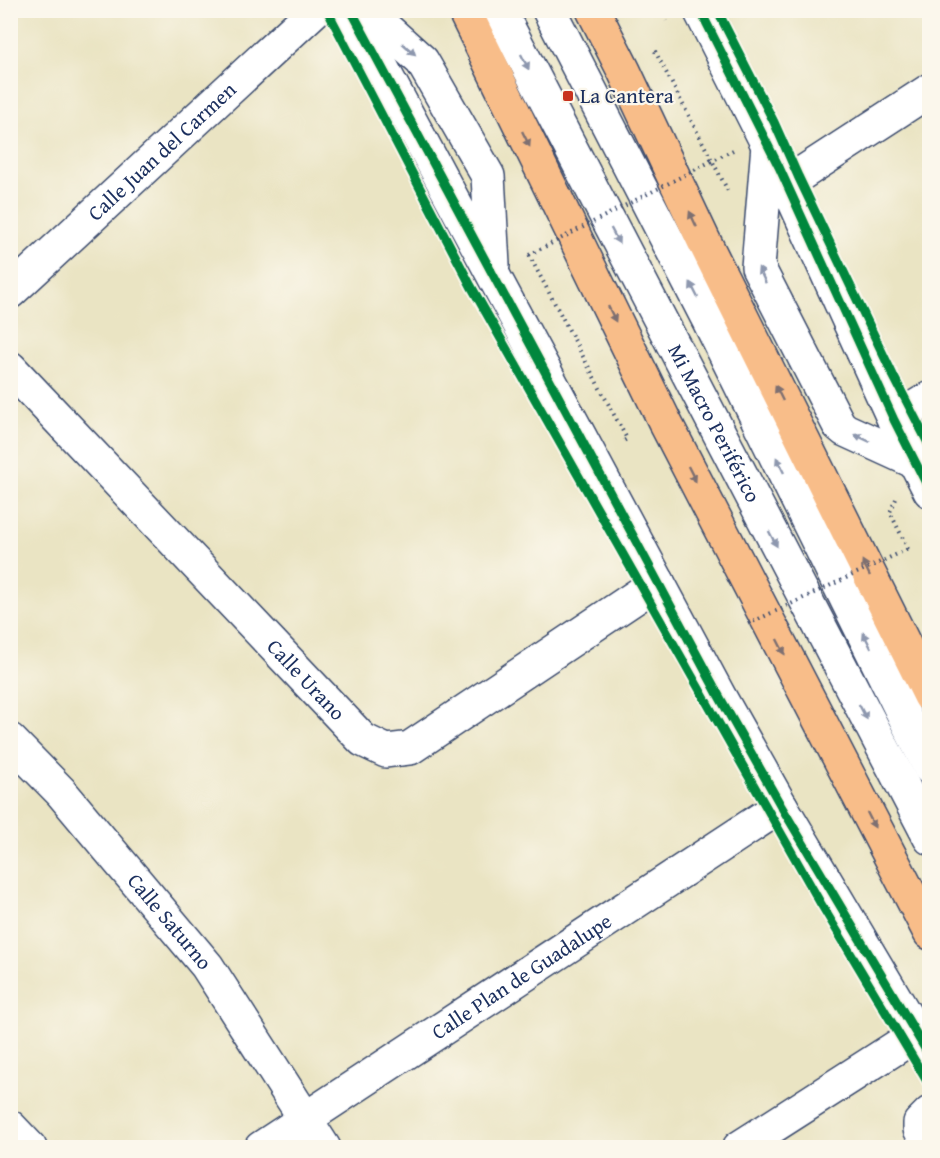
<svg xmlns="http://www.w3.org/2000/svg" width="940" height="1158" font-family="'Gentium Book Plus',serif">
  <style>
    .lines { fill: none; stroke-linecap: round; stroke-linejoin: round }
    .minor-casing { stroke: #3a4a6d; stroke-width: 36 }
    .highway-casing { stroke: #3a4a6d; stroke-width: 36 }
    .path { stroke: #3a4a6d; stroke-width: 4; stroke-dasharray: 1.5 4.5; stroke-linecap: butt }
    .minor { stroke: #fff; stroke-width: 33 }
    .highway { stroke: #f8bd89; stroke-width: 33 }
    .path-bridge { stroke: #3a4a6d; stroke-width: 4; stroke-dasharray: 1.5 4.5; stroke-linecap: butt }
    .cycleway-casing { stroke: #fbf7ec; stroke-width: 13 }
    .cycleway { stroke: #00873e; stroke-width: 9 }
    .oneway { fill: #8d97ae }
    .oneway2 { fill: #7e6f71 }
    .poi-dot { fill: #c8321e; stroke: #fbf7ec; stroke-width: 2 }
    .labels { text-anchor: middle; stroke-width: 4.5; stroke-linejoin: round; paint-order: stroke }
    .poi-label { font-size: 21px; fill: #1b2f5e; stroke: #fbf7ec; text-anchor: start }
    .street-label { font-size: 21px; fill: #1b2f5e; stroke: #fbf7ec }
  </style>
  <rect width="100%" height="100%" fill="#fbf7ec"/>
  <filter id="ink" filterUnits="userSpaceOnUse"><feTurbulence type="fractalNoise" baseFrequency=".0167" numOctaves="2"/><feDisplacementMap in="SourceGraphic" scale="12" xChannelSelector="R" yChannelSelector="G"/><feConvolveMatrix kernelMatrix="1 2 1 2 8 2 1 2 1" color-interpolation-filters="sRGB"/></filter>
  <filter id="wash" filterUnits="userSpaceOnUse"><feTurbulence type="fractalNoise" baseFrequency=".008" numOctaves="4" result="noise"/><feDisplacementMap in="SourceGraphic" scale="24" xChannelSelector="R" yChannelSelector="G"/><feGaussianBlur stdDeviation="1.35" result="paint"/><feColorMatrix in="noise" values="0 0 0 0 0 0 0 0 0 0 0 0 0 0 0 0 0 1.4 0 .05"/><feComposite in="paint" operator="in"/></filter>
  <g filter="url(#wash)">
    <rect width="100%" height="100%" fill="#eae4c3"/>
  </g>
  <g filter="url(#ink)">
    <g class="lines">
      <g class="minor-casing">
        <g id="minor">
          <polyline points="351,10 719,696 781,806 930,1057"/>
          <polyline points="365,10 422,61 488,176 493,265"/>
          <path id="s1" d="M499 10 930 838"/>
          <polyline points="549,10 709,321 930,768"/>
          <polyline points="700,10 779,167 894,420 930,491"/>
          <polyline points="768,145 758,267 839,425 845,430 915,462"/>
          <polyline points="787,183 930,90"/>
          <path id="s2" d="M10 292 315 10"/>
          <path id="s3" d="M10 368 363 740 386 751 410 748 658 582"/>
          <polyline points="894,420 930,398"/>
          <path id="s4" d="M10 740 61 792 207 966 324 1148"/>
          <polyline points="930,1113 920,1123 920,1129 930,1145"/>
          <polyline points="10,1127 30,1148"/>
          <path id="s5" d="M261 1148 781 806"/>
          <polyline points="739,1148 917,1034"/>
        </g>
      </g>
      <g class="highway-casing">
        <g id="highway">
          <polyline points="464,10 665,422 930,933"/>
          <polyline points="593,10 624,71 703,239 930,696"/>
        </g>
      </g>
      <g class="path">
        <polyline points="661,10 666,21"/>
        <polyline points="655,51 728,191"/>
        <polyline points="529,255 627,439 622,442"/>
        <polyline points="896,499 890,512 908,549"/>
      </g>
      <use href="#minor" class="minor"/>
      <use href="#highway" class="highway"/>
      <g class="path-bridge">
        <polyline points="529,255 733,150"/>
        <polyline points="748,624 908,549"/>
      </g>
      <g class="cycleway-casing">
        <g id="cycleway">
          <polyline points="327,10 471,286 821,904 928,1083 930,1089"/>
          <polyline points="351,10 719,696 781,806 930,1057"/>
          <polyline points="700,10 779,167 894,420 930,491"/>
          <polyline points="717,10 774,122 798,176 893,375 930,447"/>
        </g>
      </g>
      <use href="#cycleway" class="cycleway"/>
    </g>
    <defs><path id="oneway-solid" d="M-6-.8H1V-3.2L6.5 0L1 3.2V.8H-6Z" transform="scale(1.5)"/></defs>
    <g class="oneway">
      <use href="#oneway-solid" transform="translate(409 49) rotate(41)"/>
      <use href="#oneway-solid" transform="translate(525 62) rotate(63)"/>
      <use href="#oneway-solid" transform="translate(615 236) rotate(62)"/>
      <use href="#oneway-solid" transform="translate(762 275) rotate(-115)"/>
      <use href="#oneway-solid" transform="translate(694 290) rotate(-117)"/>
      <use href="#oneway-solid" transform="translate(862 438) rotate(-155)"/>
      <use href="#oneway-solid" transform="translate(780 465) rotate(-116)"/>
      <use href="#oneway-solid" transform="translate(773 539) rotate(62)"/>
      <use href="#oneway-solid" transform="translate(867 640) rotate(-116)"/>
      <use href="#oneway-solid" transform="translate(863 712) rotate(62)"/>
    </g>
    <g class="oneway2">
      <use href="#oneway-solid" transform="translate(526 139) rotate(64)"/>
      <use href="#oneway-solid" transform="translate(693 219) rotate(-115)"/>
      <use href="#oneway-solid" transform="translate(612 314) rotate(64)"/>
      <use href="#oneway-solid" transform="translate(779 393) rotate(-116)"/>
      <use href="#oneway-solid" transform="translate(692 474) rotate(63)"/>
      <use href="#oneway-solid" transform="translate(866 568) rotate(-116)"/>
      <use href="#oneway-solid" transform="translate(781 647) rotate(63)"/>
      <use href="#oneway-solid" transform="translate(871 820) rotate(63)"/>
    </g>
  </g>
  <rect class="poi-dot" x="562" y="90" width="12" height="12" rx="3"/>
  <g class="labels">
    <g class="poi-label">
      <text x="580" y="103">La Cantera</text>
    </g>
    <g class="street-label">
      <text dy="7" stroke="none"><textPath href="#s2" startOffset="207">Calle Juan del Carmen</textPath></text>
      <text dy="7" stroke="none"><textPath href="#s1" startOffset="466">Mi Macro Periférico</textPath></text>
      <text dy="7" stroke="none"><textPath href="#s3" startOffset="430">Calle Urano</textPath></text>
      <text dy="7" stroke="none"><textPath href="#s4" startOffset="242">Calle Saturno</textPath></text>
      <text dy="7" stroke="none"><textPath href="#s5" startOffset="312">Calle Plan de Guadalupe</textPath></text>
    </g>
  </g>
  <rect width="940" height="1158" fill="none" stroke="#fbf7ec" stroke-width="36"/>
</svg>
